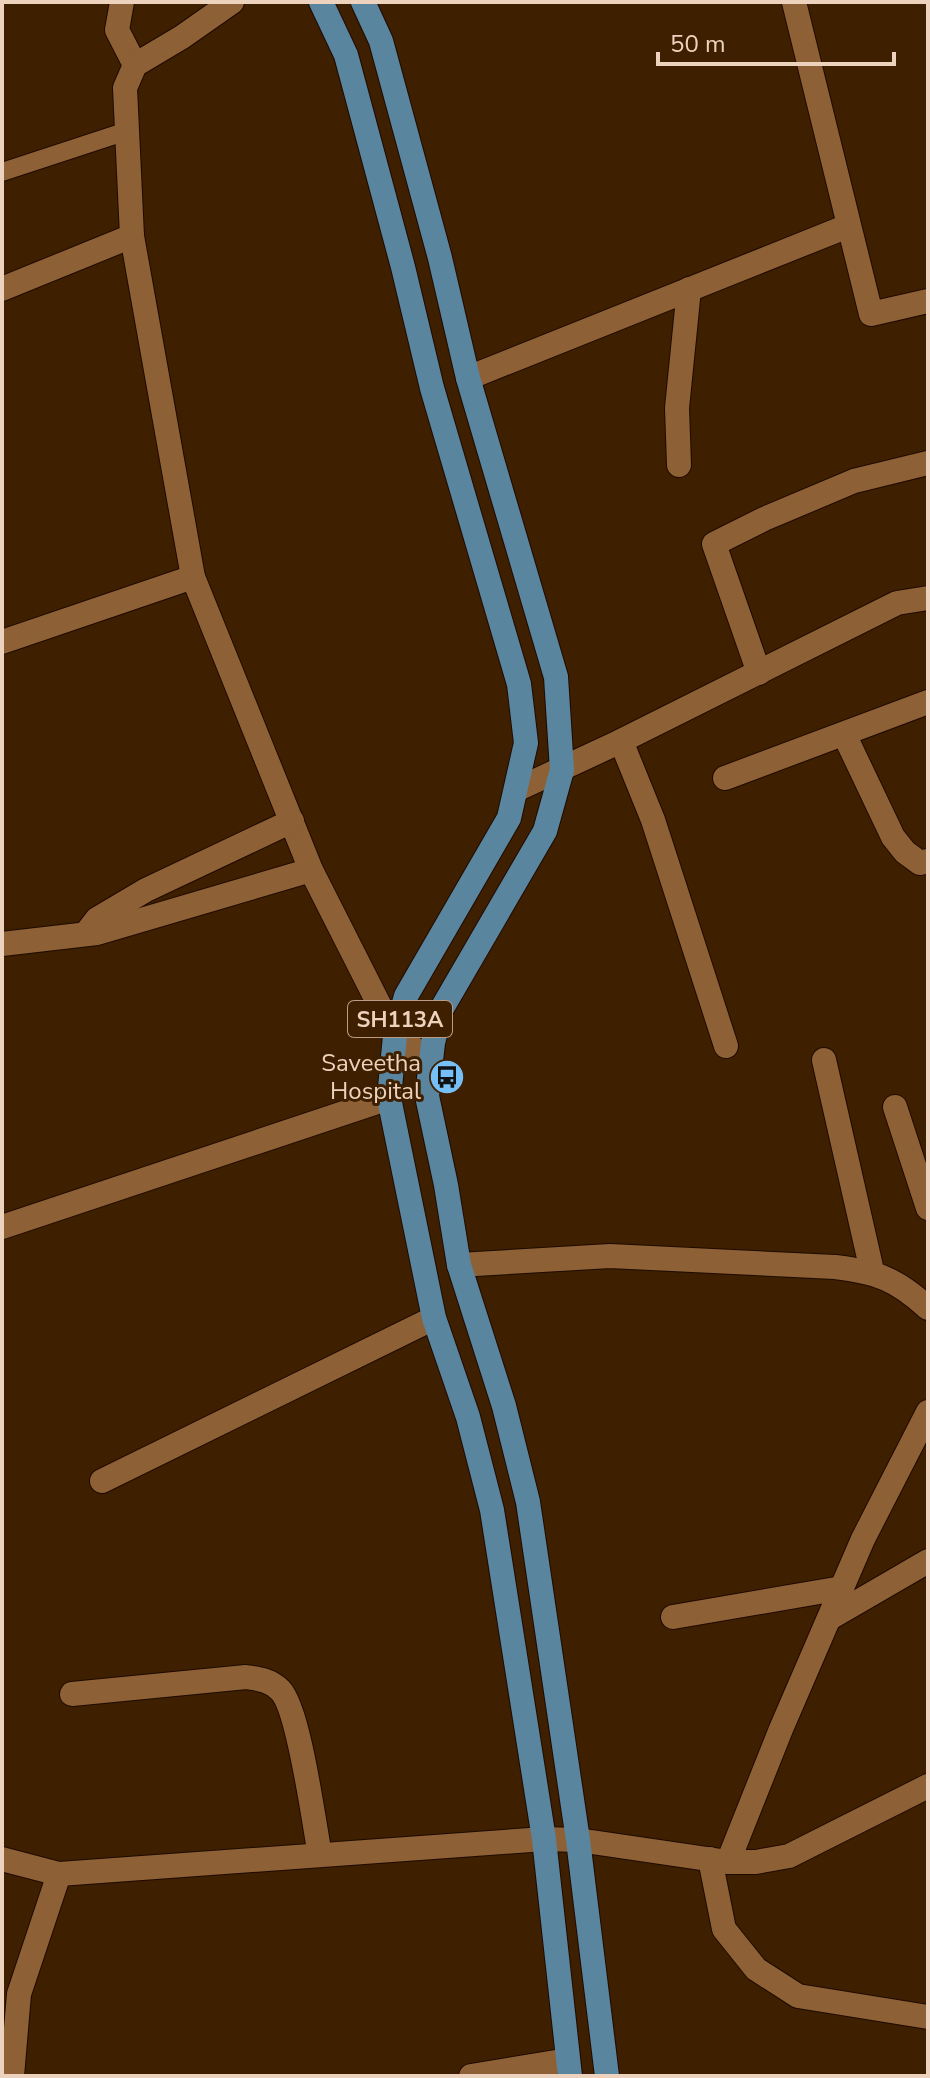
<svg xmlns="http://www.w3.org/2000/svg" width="930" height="2078" font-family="'Nunito Sans',sans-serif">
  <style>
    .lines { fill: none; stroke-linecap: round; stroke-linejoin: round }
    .lane-casing { stroke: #1f0a00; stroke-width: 20 }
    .street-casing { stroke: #1f0a00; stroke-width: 26 }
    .secondary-casing { stroke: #1f0a00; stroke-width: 26 }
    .primary-casing { stroke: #1f0a00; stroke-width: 26 }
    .lane { stroke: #8d6035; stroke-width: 18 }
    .street { stroke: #8d6035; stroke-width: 24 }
    .secondary { stroke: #8d6035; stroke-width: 24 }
    .primary { stroke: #5a859e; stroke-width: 24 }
    .labels { text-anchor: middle; stroke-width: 6; stroke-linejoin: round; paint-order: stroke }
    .shield { fill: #3e1f00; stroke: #b89d84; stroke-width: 2 }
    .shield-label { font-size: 22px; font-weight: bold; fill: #edd3bd }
    .poi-label { font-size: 24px; fill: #edd3bd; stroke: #3e1f00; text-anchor: end }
  </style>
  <rect width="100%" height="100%" fill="#3e1f00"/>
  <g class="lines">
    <g class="lane-casing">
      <polyline id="lane" points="2,172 127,131"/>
    </g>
    <g class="street-casing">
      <g id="street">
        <polyline points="794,2 871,314 928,301"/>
        <polyline points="2,289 132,236"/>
        <polyline points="468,378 848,226"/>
        <polyline points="679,465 677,408 689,289"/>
        <polyline points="2,642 193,577"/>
        <polyline points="759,673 714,544 764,519 854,481 928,463"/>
        <polyline points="844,734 893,837 905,852 920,863 928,861"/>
        <polyline points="621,741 653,820 726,1046"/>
        <polyline points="725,778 928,702"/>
        <polyline points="516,790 621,741 897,603 928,598"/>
        <polyline points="824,1060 872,1271"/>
        <polyline points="895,1107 928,1208"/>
        <polyline points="2,1227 389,1098"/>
        <path d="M459 1265 610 1256 835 1267C877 1272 896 1279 928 1308"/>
        <polyline points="102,1481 434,1318"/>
        <polyline points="673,1617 842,1588"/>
        <polyline points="830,1618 928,1561"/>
        <path d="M72 1694 246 1677C259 1679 270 1680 280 1690 299 1708 314 1824 320 1855"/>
        <polyline points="2,1859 59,1874 544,1839 578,1840 728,1862 756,1862 789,1856 928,1786"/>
        <polyline points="710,1859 724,1929 756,1969 798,1996 928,2017"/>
        <polyline points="728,1862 781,1729 863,1539 928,1412"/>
        <polyline points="12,2076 19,1994 59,1874"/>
        <polyline points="471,2076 568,2060"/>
      </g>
    </g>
    <g class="secondary-casing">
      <g id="secondary">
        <polyline points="122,2 117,30 135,65"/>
        <polyline points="232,2 182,37 135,65 125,88 132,236 193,577 311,870 395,1036 431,1060"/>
        <polyline points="87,932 97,919 146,890 292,821"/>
        <polyline points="2,944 97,933 311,870"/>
      </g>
    </g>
    <g class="primary-casing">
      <g id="primary">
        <polyline points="321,2 346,55 403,267 432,388 519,684 526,743 509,818 406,996 395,1036 389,1098 434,1318 468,1417 492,1510 544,1839 570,2076"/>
        <polyline points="363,2 381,41 440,258 468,378 556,677 562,770 545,831 441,1010 433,1043 427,1096 446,1185 459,1265 504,1406 528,1502 578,1840 607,2076"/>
      </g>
    </g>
    <use href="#lane" class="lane"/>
    <use href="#street" class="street"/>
    <use href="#secondary" class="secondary"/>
    <use href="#primary" class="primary"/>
  </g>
  <defs>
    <g id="bus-disc" transform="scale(1.8)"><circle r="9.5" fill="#77bff7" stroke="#3e1f00"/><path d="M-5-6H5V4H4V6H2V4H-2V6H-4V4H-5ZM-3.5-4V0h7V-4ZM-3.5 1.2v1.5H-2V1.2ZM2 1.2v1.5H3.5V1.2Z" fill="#111"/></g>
  </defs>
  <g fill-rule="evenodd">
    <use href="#bus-disc" x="447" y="1077"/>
  </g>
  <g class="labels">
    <rect class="shield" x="348" y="1001" width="104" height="36" rx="6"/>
    <g class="shield-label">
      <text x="400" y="1027">SH113A</text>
    </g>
    <g class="poi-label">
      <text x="421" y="1071">Saveetha<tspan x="421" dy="28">Hospital</tspan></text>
    </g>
  </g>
  <rect width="930" height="2078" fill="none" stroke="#edd3bd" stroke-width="8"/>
  <path d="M658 52v12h236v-12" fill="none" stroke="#edd3bd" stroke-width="4"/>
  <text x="670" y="52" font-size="24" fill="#edd3bd" stroke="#3e1f00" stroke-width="6" paint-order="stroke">50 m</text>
</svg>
